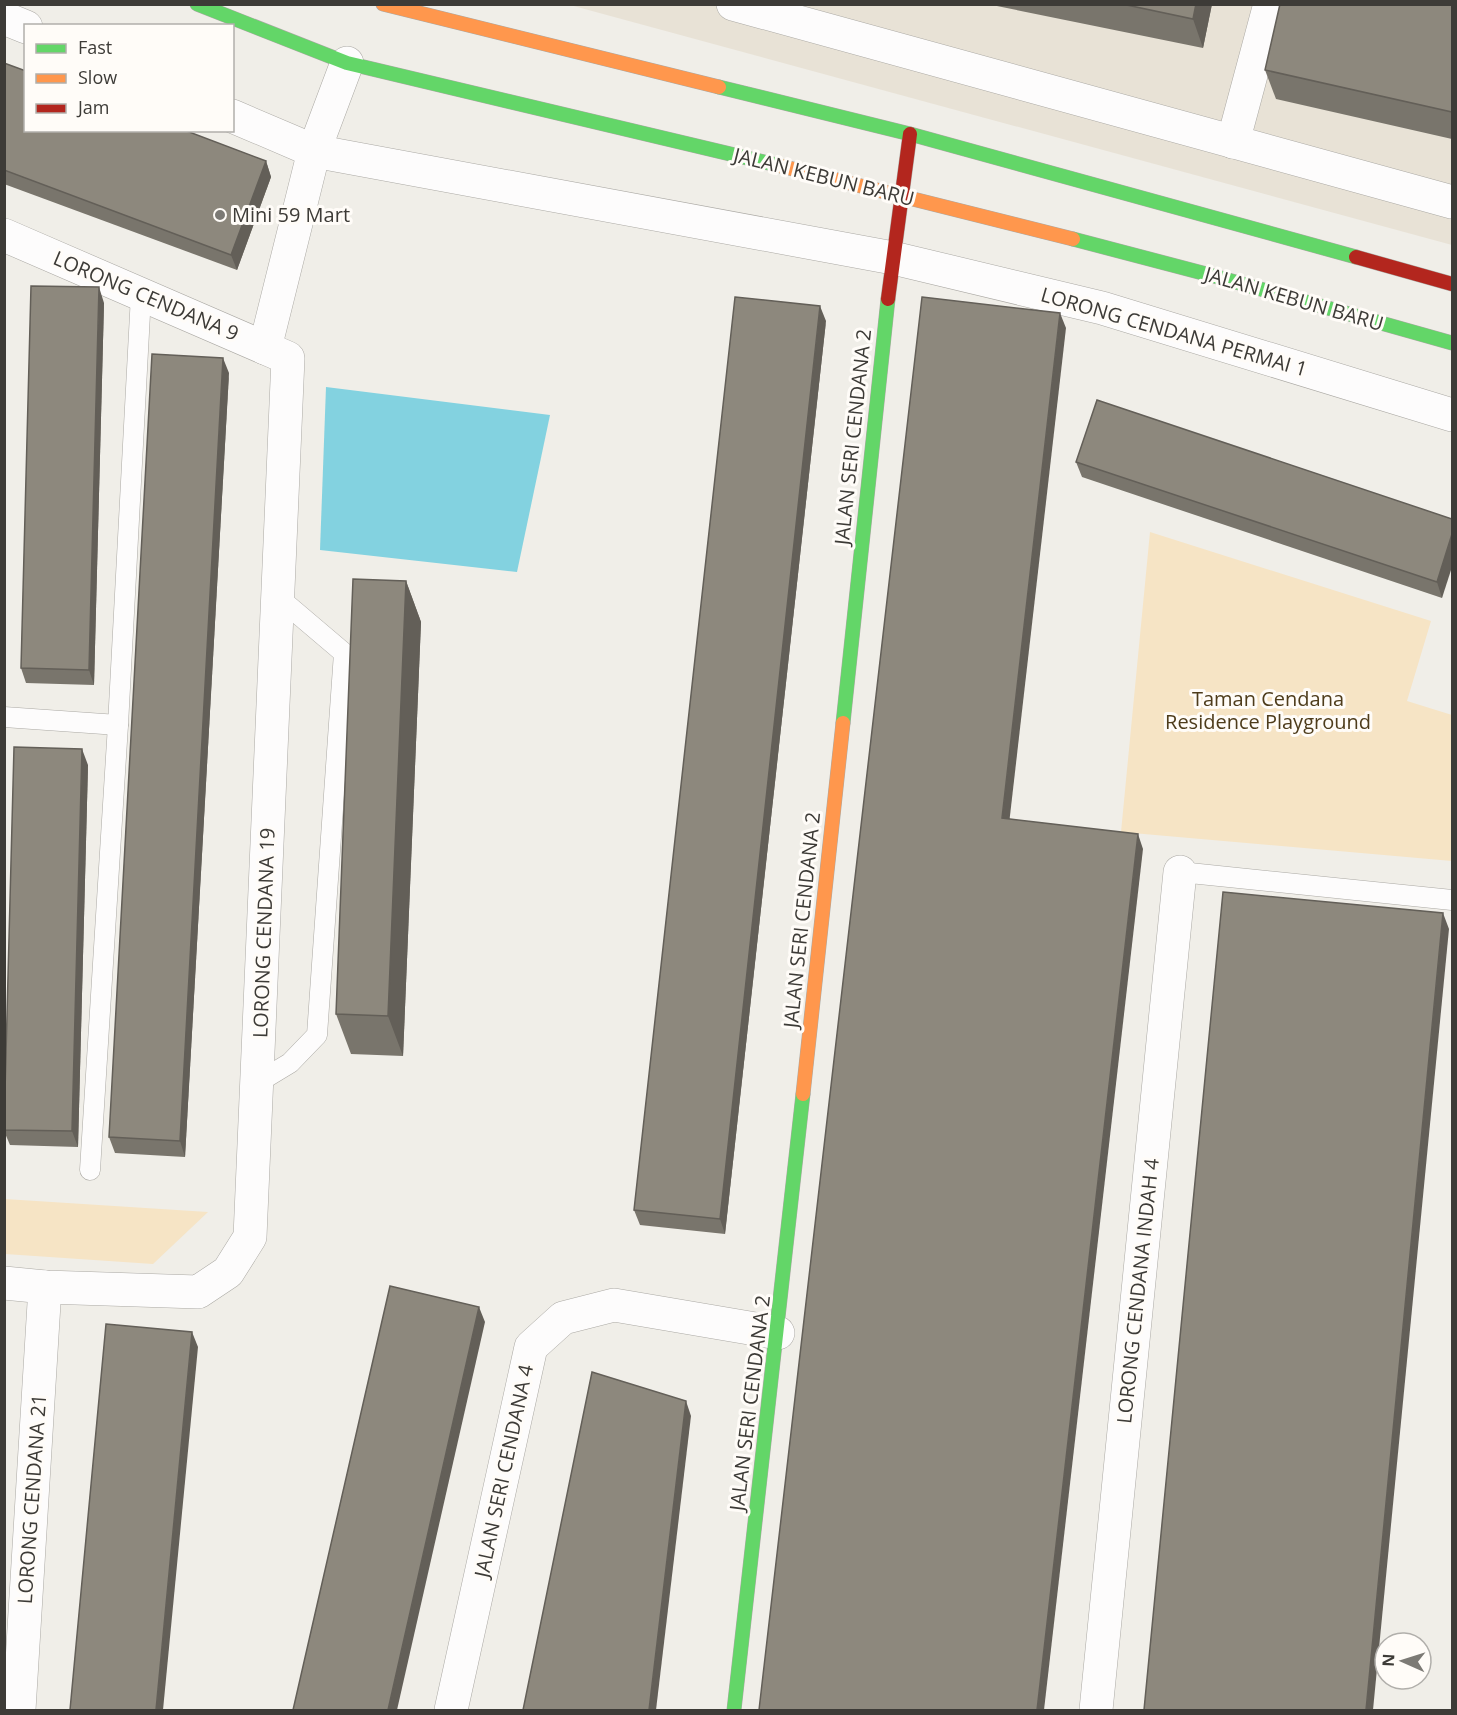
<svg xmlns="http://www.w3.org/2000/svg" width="1457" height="1715" font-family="'Open Sans',sans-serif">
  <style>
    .built { fill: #e8e2d6 }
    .green { fill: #f6e4c5 }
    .water { fill: #83d2e0 }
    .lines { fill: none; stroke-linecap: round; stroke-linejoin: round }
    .lane-casing { stroke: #aba9a4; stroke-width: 21 }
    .street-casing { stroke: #aba9a4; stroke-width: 34 }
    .fast-casing { stroke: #aba9a4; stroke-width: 15 }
    .slow-casing { stroke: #aba9a4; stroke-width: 15 }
    .jam-casing { stroke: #aba9a4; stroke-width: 15 }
    .lane { stroke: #fdfcfc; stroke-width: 20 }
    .street { stroke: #fdfcfc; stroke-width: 33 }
    .fast { stroke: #63d668; stroke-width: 14 }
    .slow { stroke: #ff974d; stroke-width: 14 }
    .jam { stroke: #b3261e; stroke-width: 14 }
    .wall { fill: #79756c }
    .shaded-wall { fill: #635f58 }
    .building { fill: #8d887d; stroke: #635f58; stroke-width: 1.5 }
    .poi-dot { fill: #7c7a75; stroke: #fffcf8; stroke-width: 2 }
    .labels { text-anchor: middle; stroke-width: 6; stroke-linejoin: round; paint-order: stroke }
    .street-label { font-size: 20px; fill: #3d3b37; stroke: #fffcf8 }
    .poi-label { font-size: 20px; fill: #3d3b37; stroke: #fffcf8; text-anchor: start }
    .park-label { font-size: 20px; fill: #4e3c1b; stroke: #fffcf8 }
  </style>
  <rect width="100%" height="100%" fill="#f0eee8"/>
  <polygon class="built" points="570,5 1452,5 1452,245"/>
  <g class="green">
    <polygon points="1150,532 1431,621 1407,701 1452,715 1452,861 1121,832"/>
    <polygon points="5,1199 208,1212 153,1264 5,1254"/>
  </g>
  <polygon class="water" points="326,387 550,415 517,572 320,550"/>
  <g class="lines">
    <g class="lane-casing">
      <g id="lane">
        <polyline points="4,717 118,725"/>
        <polyline points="1180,872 1452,900"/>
        <polyline points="257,1083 290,1063 317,1035 344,653 278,597"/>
        <polyline points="90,1170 118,725 141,295"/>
      </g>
    </g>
    <g class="street-casing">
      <g id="street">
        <polyline points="733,4 1452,202"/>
        <polyline points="4,18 26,27"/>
        <polyline points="232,116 314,151 893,258 1102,308 1452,415"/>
        <polyline points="1233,142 1270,4"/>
        <polyline points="4,235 288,358 250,1237 228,1272 198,1292 45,1287 4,1283"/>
        <polyline points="265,348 314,151 347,63"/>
        <polyline points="19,1710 45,1287"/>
        <polyline points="451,1710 531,1347 563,1318 614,1305 778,1333"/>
        <polyline points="1096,1710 1180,872"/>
      </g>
    </g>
    <g class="fast-casing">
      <g id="fast">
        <polyline points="197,4 347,63 781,166"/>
        <polyline points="719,87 910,134 1356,257"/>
        <polyline points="1073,239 1214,276 1452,343"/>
        <polyline points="843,723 888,299"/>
        <polyline points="734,1710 803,1094"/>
      </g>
    </g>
    <g class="slow-casing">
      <g id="slow">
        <polyline points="383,4 719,87"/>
        <polyline points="781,166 1073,239"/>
        <polyline points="803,1094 843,723"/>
      </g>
    </g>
    <g class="jam-casing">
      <g id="jam">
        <polyline points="1356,257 1452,284"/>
        <polyline points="888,299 910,134"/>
      </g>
    </g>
    <use href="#lane" class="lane"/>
    <use href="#street" class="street"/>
    <use href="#fast" class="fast"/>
    <use href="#slow" class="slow"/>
    <use href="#jam" class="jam"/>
  </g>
  <g class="wall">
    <polygon points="987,4 1212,4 1203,48"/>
    <polygon points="1452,4 1452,139 1276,99 1265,70"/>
    <polygon points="4,63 266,161 271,177 237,270 4,184"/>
    <polygon points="104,303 94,685 26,683 21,668"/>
    <polygon points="826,321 725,1234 640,1225 634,1210"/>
    <polygon points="229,373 185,1157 115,1153 109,1137"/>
    <polygon points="1076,462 1452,519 1442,598 1082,477"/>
    <polygon points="406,581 421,622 403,1056 351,1054 336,1014"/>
    <polygon points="88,765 78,1147 10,1145 4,1131 4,1116"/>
  </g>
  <g class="shaded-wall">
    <polygon points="1196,4 1212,4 1203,48 1193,19"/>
    <polygon points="266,161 271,177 237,270 231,255"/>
    <polygon points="99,287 104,303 94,685 89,670"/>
    <polygon points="820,306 826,321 725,1234 720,1219"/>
    <polygon points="1060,313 1066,328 1008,833 1002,818"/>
    <polygon points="223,358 229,373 185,1157 180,1141"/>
    <polygon points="1452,534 1452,567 1442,598 1437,582"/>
    <polygon points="406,581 421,622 403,1056 388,1016"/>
    <polygon points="82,749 88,765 78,1147 72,1131"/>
    <polygon points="1138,834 1143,849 1044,1710 1037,1710"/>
    <polygon points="1443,913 1449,929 1373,1710 1366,1710"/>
    <polygon points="479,1307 485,1322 397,1710 388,1710"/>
    <polygon points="192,1332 198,1347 163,1710 156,1710"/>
    <polygon points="686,1401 691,1416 656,1710 649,1710"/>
  </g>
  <g class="building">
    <polygon points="1122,4 1196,4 1193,19"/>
    <polygon points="1280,4 1452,4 1452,112 1265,70"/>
    <polygon points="4,63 26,71 26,130 184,130 266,161 231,255 4,170"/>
    <polygon points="31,286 99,287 89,670 21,668"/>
    <polygon points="735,297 820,306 720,1219 634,1210"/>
    <polygon points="922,297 1060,313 1002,818 1138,834 1037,1710 759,1710"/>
    <polygon points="152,354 223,358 180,1141 109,1137"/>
    <polygon points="1097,400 1452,519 1452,534 1437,582 1076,462"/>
    <polygon points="353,579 406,581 388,1016 336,1014"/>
    <polygon points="14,747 82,749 72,1131 4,1130"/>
    <polygon points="1223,892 1443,913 1366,1710 1144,1710"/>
    <polygon points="390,1286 479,1307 388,1710 293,1710"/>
    <polygon points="106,1324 192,1332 156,1710 70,1710"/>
    <polygon points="592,1372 686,1401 649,1710 523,1710"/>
  </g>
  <circle class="poi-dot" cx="220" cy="215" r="6"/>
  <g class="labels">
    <g class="street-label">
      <text transform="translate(824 177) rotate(14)" y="7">JALAN KEBUN BARU</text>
      <text transform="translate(146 296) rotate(23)" y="7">LORONG CENDANA 9</text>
      <text transform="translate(1294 299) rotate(16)" y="7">JALAN KEBUN BARU</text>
      <text transform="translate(1174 332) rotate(16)" y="7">LORONG CENDANA PERMAI 1</text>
      <text transform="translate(853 437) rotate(-84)" y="7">JALAN SERI CENDANA 2</text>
      <text transform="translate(802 920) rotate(-84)" y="7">JALAN SERI CENDANA 2</text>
      <text transform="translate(264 933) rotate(-88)" y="7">LORONG CENDANA 19</text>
      <text transform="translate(1138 1291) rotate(-84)" y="7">LORONG CENDANA INDAH 4</text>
      <text transform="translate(750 1403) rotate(-83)" y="7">JALAN SERI CENDANA 2</text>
      <text transform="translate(504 1471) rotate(-78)" y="7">JALAN SERI CENDANA 4</text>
      <text transform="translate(32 1499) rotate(-86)" y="7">LORONG CENDANA 21</text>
    </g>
    <g class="poi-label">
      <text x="232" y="222">Mini 59 Mart</text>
    </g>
    <g class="park-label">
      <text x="1268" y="706">Taman Cendana<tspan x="1268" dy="23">Residence Playground</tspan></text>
    </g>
  </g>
  <rect width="1457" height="1715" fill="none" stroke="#3d3b37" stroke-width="12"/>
  <rect x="24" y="24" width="210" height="108" fill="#fffcf8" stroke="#b1afab" stroke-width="1.5"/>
  <rect x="36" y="44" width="30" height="9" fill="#63d668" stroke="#b1afab" stroke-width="1.5"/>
  <text x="78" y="54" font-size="18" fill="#3d3b37">Fast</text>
  <rect x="36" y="74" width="30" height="9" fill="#ff974d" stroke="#b1afab" stroke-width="1.5"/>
  <text x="78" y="84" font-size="18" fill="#3d3b37">Slow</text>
  <rect x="36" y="104" width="30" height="9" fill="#b3261e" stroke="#b1afab" stroke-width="1.5"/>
  <text x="78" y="114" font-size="18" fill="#3d3b37">Jam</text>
  <g transform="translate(1403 1661) rotate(273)"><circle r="28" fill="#fffcf8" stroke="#b1afab" stroke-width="1.5"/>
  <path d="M0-4.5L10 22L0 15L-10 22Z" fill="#7c7a75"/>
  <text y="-9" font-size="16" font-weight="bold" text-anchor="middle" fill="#3d3b37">N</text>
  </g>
</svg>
